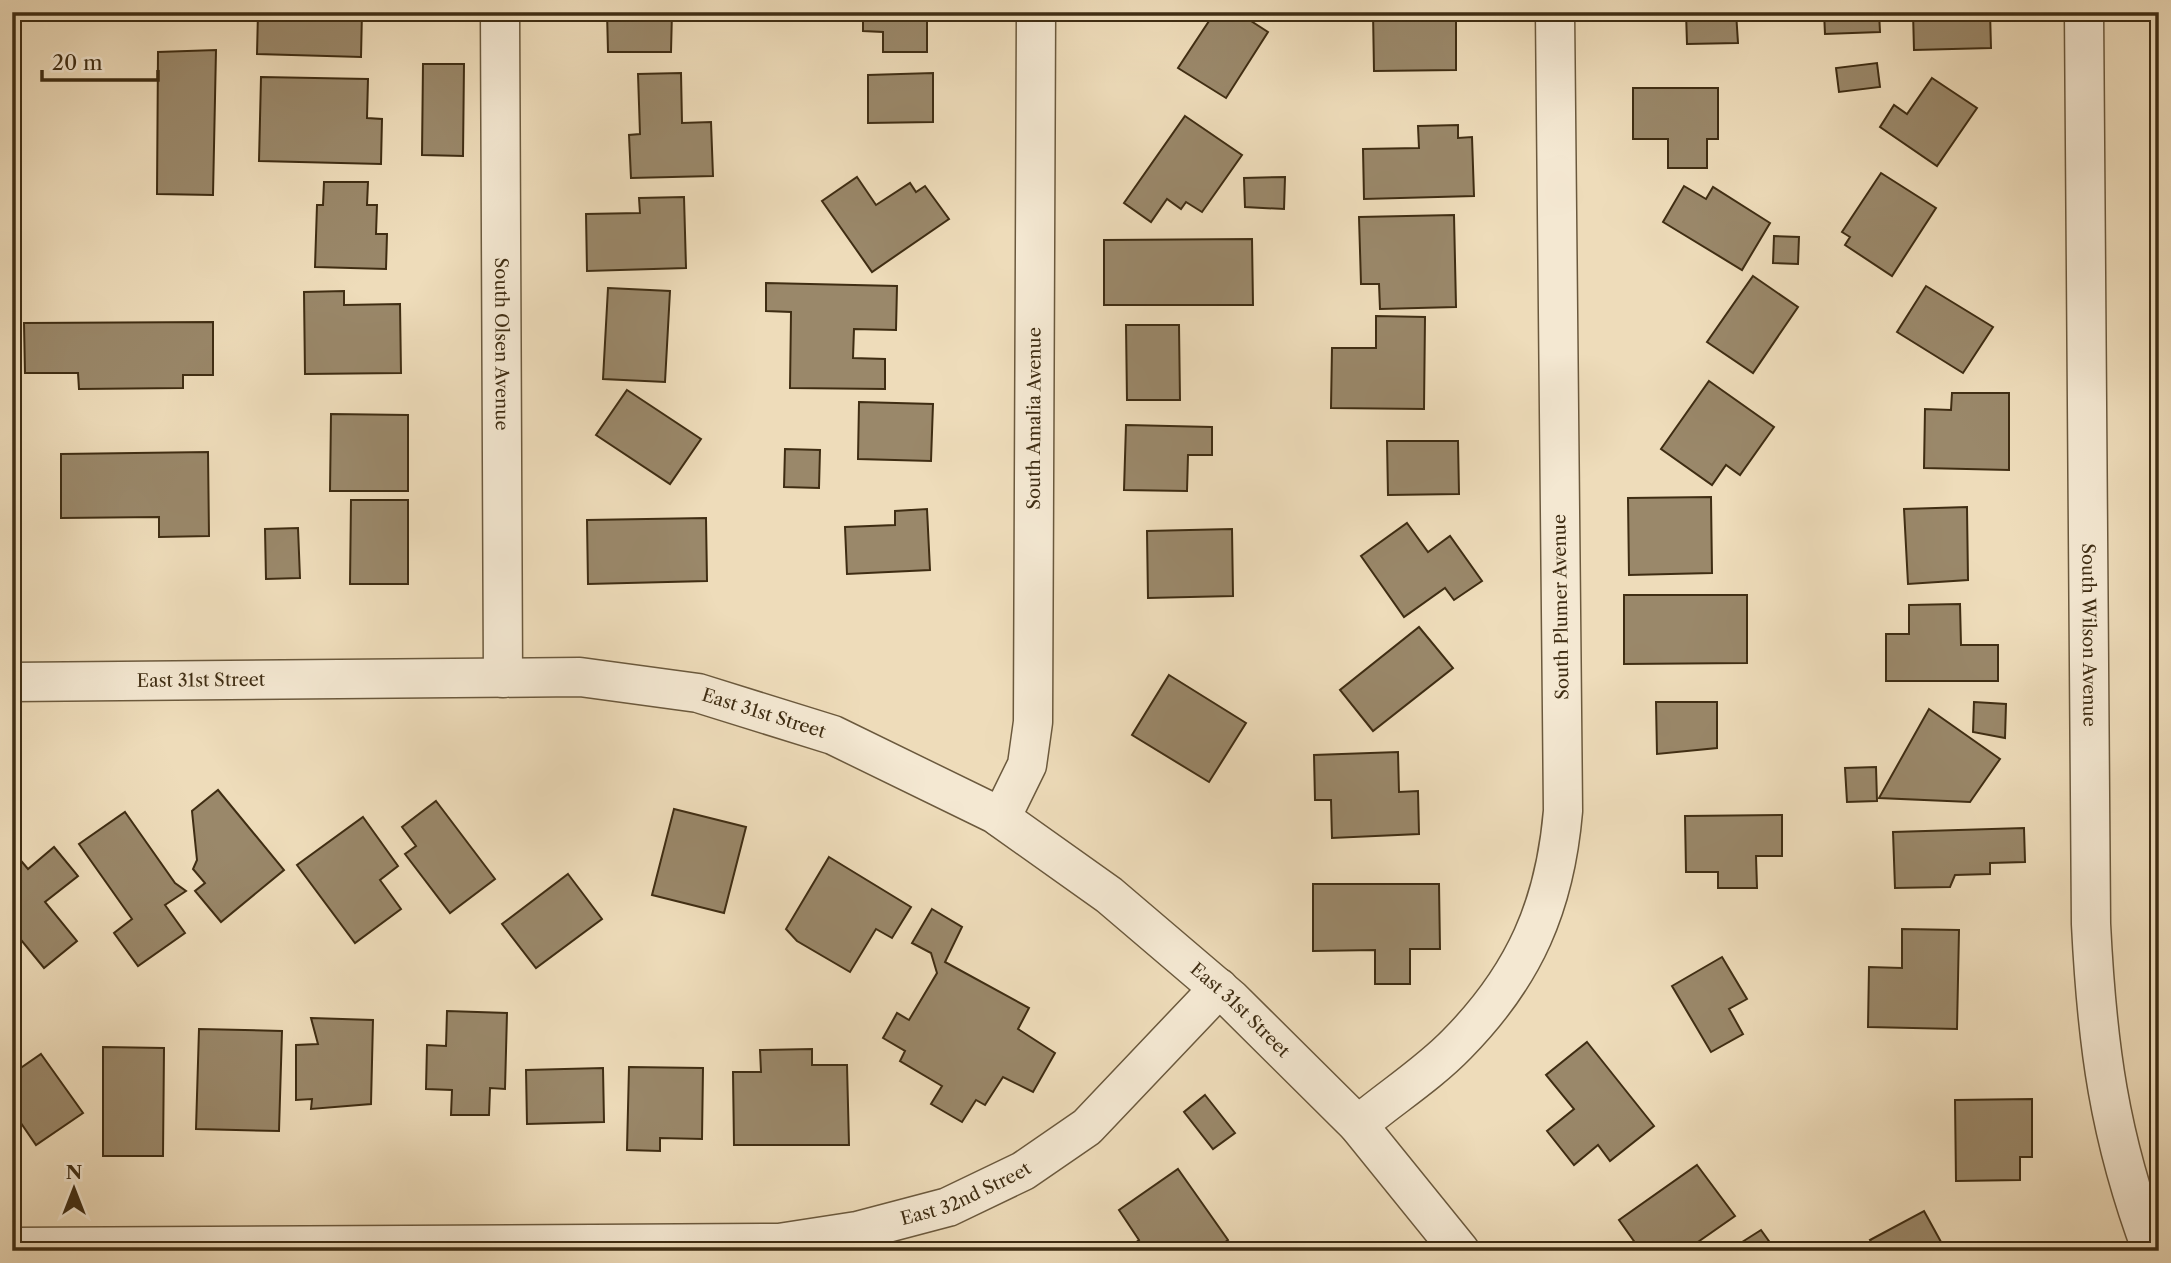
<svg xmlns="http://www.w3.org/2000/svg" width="2171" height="1263" font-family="'Libre Caslon Text',serif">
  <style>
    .building { fill: #9a886a; stroke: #3f2d13; stroke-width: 2 }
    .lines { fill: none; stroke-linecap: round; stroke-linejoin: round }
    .minor-casing { stroke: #6b593d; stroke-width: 41 }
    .minor { stroke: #f4e8d2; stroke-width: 38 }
    .labels { text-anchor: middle; stroke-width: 6; stroke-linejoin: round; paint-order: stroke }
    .street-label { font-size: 18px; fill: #3f2d13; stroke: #f4e8d2 }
  </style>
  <rect width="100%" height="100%" fill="#eedcba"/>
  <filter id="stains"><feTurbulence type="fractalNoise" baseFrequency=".00286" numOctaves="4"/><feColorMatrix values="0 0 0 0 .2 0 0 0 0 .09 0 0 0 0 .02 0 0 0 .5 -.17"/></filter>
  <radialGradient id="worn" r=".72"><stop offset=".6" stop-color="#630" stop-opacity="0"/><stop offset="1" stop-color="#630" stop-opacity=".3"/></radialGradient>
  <g class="building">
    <polygon points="258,12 362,12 361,57 257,54"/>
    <polygon points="607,12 672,12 671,52 608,52"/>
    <polygon points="863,12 927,12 927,52 883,52 883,32 863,31"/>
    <polygon points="1215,12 1237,12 1268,32 1226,98 1178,68"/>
    <polygon points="1373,12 1456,12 1456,70 1374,71"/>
    <polygon points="1686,12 1736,12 1738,43 1687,44"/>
    <polygon points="1824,12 1879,12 1880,32 1825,34"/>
    <polygon points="1913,12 1990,12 1991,48 1914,50"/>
    <polygon points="216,50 213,195 157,194 158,52"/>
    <polygon points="1877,63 1880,87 1839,92 1836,68"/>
    <polygon points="423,64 464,64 463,156 422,155"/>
    <polygon points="681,73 682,123 711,122 713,176 631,178 629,135 640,134 638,74"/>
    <polygon points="933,73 933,122 868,123 868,75"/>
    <polygon points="261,77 368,79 367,118 382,119 381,164 259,161"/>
    <polygon points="1932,78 1977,108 1937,166 1880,127 1894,105 1907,114"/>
    <polygon points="1633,88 1718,88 1718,139 1707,139 1707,168 1668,168 1668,139 1633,139"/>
    <polygon points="1185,116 1242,155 1202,212 1186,202 1181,209 1167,199 1151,222 1124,203"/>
    <polygon points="1458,125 1458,138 1472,137 1474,196 1364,199 1363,149 1419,148 1418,126"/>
    <polygon points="1881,173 1936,208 1892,276 1845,245 1850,237 1842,232"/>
    <polygon points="857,177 876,205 910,183 916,192 925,186 949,219 872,272 822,201"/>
    <polygon points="1285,177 1284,209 1245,207 1244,178"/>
    <polygon points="324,182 368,182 367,205 377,205 376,234 387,234 386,269 315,267 317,205 323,205"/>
    <polygon points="1684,186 1706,199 1713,187 1770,223 1742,270 1663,222"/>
    <polygon points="684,197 686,268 587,271 586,214 640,213 639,198"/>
    <polygon points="1454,215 1456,307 1380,309 1379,284 1361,284 1359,217"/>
    <polygon points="1774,236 1799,237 1798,264 1773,263"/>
    <polygon points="1252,239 1253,305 1104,305 1104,240"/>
    <polygon points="1753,276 1798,307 1753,373 1707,342"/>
    <polygon points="766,283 897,286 896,330 854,329 853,358 885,359 885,389 790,388 791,312 766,311"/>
    <polygon points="1926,286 1993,327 1963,373 1897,332"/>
    <polygon points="608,288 670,291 665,382 603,379"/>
    <polygon points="344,291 344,305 400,304 401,373 305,374 304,292"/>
    <polygon points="1376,316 1425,317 1424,409 1331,408 1332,348 1376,348"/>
    <polygon points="213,322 213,375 183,375 183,388 79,389 78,373 25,373 24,323"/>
    <polygon points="1126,325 1179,325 1180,400 1127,400"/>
    <polygon points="1709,381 1774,427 1740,475 1726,465 1712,485 1661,449"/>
    <polygon points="627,390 701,439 670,484 596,435"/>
    <polygon points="1952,393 2009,393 2009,470 1924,468 1925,409 1951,410"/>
    <polygon points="859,402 933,404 931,461 858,459"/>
    <polygon points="331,414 408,415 408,491 330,491"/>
    <polygon points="1126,425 1212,427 1212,455 1188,455 1187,491 1124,490"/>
    <polygon points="1387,441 1458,441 1459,494 1388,495"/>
    <polygon points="785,449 820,450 819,488 784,487"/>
    <polygon points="208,452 209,536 159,537 159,517 61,518 61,454"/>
    <polygon points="1711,497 1712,573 1629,575 1628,498"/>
    <polygon points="351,500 408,500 408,584 350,584"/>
    <polygon points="1967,507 1968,580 1908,584 1904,509"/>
    <polygon points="927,509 930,570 847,574 845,527 895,525 895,511"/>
    <polygon points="706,518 707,581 588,584 587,520"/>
    <polygon points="1407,523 1428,552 1450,536 1482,581 1454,600 1445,588 1404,617 1361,556"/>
    <polygon points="298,528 300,578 266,579 265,529"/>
    <polygon points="1232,529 1233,596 1148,598 1147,531"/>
    <polygon points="1624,595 1747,595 1747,663 1624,664"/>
    <polygon points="1960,604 1961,645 1998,645 1998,681 1886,681 1886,634 1909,634 1909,605"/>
    <polygon points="1419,627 1453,668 1373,731 1340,690"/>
    <polygon points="1169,675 1246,723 1209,782 1132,735"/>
    <polygon points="1656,702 1717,702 1717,748 1657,754"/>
    <polygon points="1974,702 2006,704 2005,738 1973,732"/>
    <polygon points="1929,709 2000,759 1970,802 1879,798"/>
    <polygon points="1398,752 1399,792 1418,791 1419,834 1332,838 1331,800 1315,800 1314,755"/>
    <polygon points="1876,767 1877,801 1847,802 1845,768"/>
    <polygon points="218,790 284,870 221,922 195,891 205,883 193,869 197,860 192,811"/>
    <polygon points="436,801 495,879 450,913 405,854 416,846 402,827"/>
    <polygon points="674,809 746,827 724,913 652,895"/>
    <polygon points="125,812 175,883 186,891 165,905 185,933 138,966 114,933 132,919 79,844"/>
    <polygon points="1782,815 1782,856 1756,856 1757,888 1718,888 1718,872 1686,872 1685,816"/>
    <polygon points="363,817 398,866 380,880 401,909 355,943 297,865"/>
    <polygon points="2024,828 2025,862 1990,863 1990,874 1955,875 1950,887 1895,888 1893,832"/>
    <polygon points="54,847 78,876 45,902 77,941 44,968 12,929 12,850 28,869"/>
    <polygon points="829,857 911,907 892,938 876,929 850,972 797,941 786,929"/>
    <polygon points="568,874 602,919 536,968 502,924"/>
    <polygon points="1313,884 1439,884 1440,949 1410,949 1410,984 1375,984 1375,950 1313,951"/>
    <polygon points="932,909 962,927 945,962 1029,1008 1018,1029 1055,1053 1033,1092 1003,1077 985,1105 976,1100 962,1122 931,1104 942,1086 900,1061 905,1051 883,1038 897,1013 909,1020 937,973 931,953 912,943"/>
    <polygon points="1902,929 1959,930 1957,1029 1868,1027 1869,967 1902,968"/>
    <polygon points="1722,957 1747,999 1729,1009 1743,1034 1711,1052 1672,986"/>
    <polygon points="447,1011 507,1013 505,1089 490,1088 489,1115 451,1115 452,1090 426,1089 427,1045 446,1046"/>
    <polygon points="311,1018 373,1020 371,1104 311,1109 312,1099 296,1100 296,1045 318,1044"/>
    <polygon points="199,1029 282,1031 279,1131 196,1129"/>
    <polygon points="1587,1042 1654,1126 1610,1161 1598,1145 1574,1165 1547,1131 1574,1109 1546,1075"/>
    <polygon points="103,1047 164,1048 163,1156 103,1156"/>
    <polygon points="812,1049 812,1065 847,1065 849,1145 734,1145 733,1072 761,1072 760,1050"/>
    <polygon points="41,1054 83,1113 36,1145 12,1110 12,1074"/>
    <polygon points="629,1067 703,1068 702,1139 660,1138 660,1151 627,1150"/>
    <polygon points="603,1068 604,1122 527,1124 526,1070"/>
    <polygon points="1205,1095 1235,1133 1213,1149 1184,1112"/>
    <polygon points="2032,1099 2032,1157 2020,1157 2020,1180 1956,1181 1955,1100"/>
    <polygon points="1697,1165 1735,1216 1685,1251 1641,1251 1619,1220"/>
    <polygon points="1178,1169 1228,1240 1213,1251 1125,1251 1139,1240 1119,1210"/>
    <polygon points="1924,1211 1946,1251 1876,1251 1870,1240"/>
    <polygon points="1761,1230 1776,1251 1728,1251"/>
  </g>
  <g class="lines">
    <g class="minor-casing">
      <g id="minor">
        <path id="s1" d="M500 12 503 678"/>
        <path id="s2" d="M2084 12 2091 924C2097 1045 2109 1136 2152 1251"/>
        <path id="s3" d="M12 682 580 677 698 693 833 735 995 814 1109 895 1231 999 1358 1125 1460 1251"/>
        <path id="s4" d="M1001 818 1027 765 1033 722 1036 12"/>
        <path d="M1358 1125C1390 1098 1428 1074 1457 1044 1525 975 1555 905 1563 811L1555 12"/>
        <path id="s5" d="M12 1247 779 1243 857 1231 948 1207 1023 1171 1087 1127 1219 988"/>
      </g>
    </g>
    <use href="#minor" class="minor"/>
  </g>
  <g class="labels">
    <g class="street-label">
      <text dy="6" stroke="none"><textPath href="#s1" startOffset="332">South Olsen Avenue</textPath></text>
      <text dy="6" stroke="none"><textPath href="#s4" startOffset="406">South Amalia Avenue</textPath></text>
      <text transform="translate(1561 607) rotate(-91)" y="6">South Plumer Avenue</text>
      <text dy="6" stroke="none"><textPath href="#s2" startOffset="623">South Wilson Avenue</textPath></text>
      <text dy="6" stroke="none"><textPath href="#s3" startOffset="189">East 31st Street</textPath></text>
      <text dy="6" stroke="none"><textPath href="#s3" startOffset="756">East 31st Street</textPath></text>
      <text dy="6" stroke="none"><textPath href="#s3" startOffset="1323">East 31st Street</textPath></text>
      <text dy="6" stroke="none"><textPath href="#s5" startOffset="961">East 32nd Street</textPath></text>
    </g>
  </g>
  <rect width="2171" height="1263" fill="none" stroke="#eedcba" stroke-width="42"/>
  <rect x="14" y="14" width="2143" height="1235" fill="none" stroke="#3f2d13" stroke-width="3.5"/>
  <rect x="21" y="21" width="2129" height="1221" fill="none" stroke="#3f2d13" stroke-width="2"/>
  <g transform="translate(74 1189)" stroke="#f4e8d2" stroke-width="5" paint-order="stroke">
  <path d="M0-5L12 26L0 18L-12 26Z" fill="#3f2d13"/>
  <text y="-10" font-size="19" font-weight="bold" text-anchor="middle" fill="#3f2d13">N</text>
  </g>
  <path d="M42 70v10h116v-10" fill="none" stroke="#3f2d13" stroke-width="3.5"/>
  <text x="52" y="70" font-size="21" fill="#3f2d13" stroke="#f4e8d2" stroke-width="5" paint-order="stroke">20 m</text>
  <rect width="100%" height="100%" filter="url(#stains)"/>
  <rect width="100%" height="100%" fill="url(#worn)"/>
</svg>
